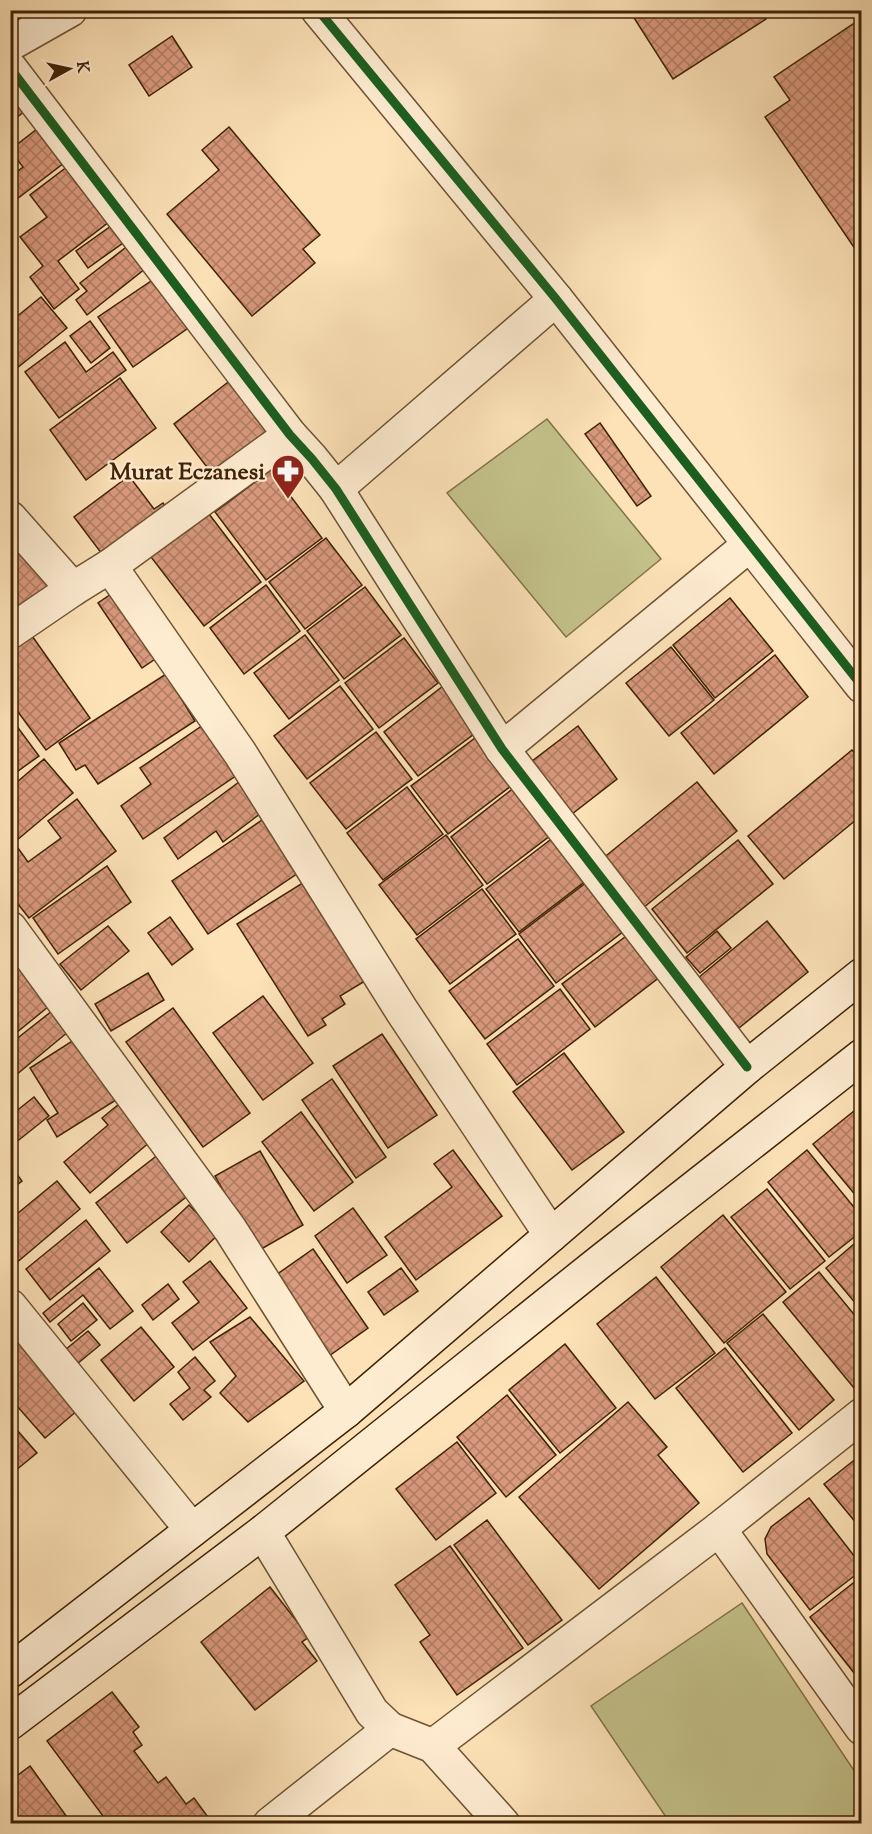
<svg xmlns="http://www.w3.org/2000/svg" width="872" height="1834" font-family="'Sorts Mill Goudy',serif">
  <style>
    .pitch { fill: #c4c28b; stroke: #827248; stroke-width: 1.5 }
    .building { fill: url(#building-cross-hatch); stroke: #3f2206; stroke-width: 1.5 }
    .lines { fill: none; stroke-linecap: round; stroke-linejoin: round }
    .minor-casing { stroke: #6e5232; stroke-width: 36 }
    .tertiary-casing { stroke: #6e5232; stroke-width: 36 }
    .secondary-casing { stroke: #3f2206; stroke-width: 36 }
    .minor { stroke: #feecd1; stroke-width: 33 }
    .tertiary { stroke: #feecd1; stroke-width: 33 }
    .secondary { stroke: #feecd1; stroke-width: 33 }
    .cycleway-casing { stroke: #feecd1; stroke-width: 13 }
    .cycleway { stroke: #1b5e20; stroke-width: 9 }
    .labels { text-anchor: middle; stroke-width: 4.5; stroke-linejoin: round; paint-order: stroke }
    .poi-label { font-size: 24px; font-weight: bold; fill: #3f2206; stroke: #feecd1; text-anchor: end }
  </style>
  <defs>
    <pattern id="building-cross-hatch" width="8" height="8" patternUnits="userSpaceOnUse" patternTransform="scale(1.5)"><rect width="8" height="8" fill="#d9997d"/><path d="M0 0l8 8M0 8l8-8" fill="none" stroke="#b17c64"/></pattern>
  </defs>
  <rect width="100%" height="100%" fill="#fde2b8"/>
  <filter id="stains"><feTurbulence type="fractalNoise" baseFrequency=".00333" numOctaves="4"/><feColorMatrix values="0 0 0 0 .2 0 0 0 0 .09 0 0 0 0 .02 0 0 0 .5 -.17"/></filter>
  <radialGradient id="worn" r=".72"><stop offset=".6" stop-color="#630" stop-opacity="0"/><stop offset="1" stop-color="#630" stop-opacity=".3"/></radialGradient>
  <g class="pitch">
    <polygon points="547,419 661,559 566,637 447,493"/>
    <polygon points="742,1603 861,1781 861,1823 670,1823 591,1706"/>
  </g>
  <g class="building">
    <polygon points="629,10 761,10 766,19 673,79"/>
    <polygon points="862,18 862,259 765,117 790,100 774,77"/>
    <polygon points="172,36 192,67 149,96 129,65"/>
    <polygon points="10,72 35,103 10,123"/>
    <polygon points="46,122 73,156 17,199 10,190 10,177 23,167 10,150"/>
    <polygon points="229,127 320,235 303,249 315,263 252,316 167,214 219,170 202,150"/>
    <polygon points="76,160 118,215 58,261 79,289 54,309 30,277 43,266 20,237 47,217 30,195"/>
    <polygon points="118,221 130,238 88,268 76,251"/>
    <polygon points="134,241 151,264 87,315 76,300 87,291 80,283"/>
    <polygon points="157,277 191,326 133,367 98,317"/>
    <polygon points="41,297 67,328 12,372 10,370 10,322"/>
    <polygon points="90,321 110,348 91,363 70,336"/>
    <polygon points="65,342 86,372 113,352 126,370 59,418 25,372"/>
    <polygon points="236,376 278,431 216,479 174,424"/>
    <polygon points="120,378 156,428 86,480 50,430"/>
    <polygon points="600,423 651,496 637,506 585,434"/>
    <polygon points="271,470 322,538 266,580 215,512"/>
    <polygon points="129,476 154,509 163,503 171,514 108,562 74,517"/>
    <polygon points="209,514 261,582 204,626 151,557"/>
    <polygon points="326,538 362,585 305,629 269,582"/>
    <polygon points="15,543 52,587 22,612 10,599 10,547"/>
    <polygon points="266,585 300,631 244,674 210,628"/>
    <polygon points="365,587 401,635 344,679 307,631"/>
    <polygon points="120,588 164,653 142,668 98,603"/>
    <polygon points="730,598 773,651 715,698 673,645"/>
    <polygon points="30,633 90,718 46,750 10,701 10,647"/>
    <polygon points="305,635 339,680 289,719 254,673"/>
    <polygon points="404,638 438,683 379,728 345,683"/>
    <polygon points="671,647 714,700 669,736 626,683"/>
    <polygon points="775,655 808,697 714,774 681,733"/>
    <polygon points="166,674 195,721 98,784 85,765 76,770 59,743"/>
    <polygon points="340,686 373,729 307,779 274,736"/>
    <polygon points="443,686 478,731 418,776 384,732"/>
    <polygon points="10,717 39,756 11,776 10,775"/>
    <polygon points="209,721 243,771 143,839 121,806 151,784 140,768"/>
    <polygon points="578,726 617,779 563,821 523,768"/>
    <polygon points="376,732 412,779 346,829 310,783"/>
    <polygon points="479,735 515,783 448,834 411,786"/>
    <polygon points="852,750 862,761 862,815 784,879 748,836"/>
    <polygon points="44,759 73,793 10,846 10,788"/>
    <polygon points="243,779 265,810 223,842 216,831 178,859 164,838"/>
    <polygon points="697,782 737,831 643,908 602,859"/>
    <polygon points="407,787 443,834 383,880 347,833"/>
    <polygon points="515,787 551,835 487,884 451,837"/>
    <polygon points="77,799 116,851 29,918 10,894 10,854 18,848 28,862 61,838 48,821"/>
    <polygon points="268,816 304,869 208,934 172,881"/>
    <polygon points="446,835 483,885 417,935 379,885"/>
    <polygon points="554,837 587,880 519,932 486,889"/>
    <polygon points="738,840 773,884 687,953 652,909"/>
    <polygon points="107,866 131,902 58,954 33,918"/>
    <polygon points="309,879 370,978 340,996 345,1004 322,1019 326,1025 308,1036 237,924"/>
    <polygon points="587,882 624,931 556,983 519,934"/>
    <polygon points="482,889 516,934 450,984 416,939"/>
    <polygon points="170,917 193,949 172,965 148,933"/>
    <polygon points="767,921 808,972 739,1028 698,978"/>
    <polygon points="108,926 129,951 81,990 60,964"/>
    <polygon points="717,931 731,948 700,973 686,957"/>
    <polygon points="629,934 661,976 595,1027 562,984"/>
    <polygon points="518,939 554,986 485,1039 449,991"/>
    <polygon points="19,960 54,1002 10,1038 10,968"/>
    <polygon points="148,973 164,1000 111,1031 95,1004"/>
    <polygon points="560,989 590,1029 517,1085 487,1044"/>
    <polygon points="263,996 313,1063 263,1100 213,1033"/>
    <polygon points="173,1008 250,1113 203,1147 126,1042"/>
    <polygon points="52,1011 68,1032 10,1080 10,1044"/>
    <polygon points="382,1034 437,1115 388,1148 333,1066"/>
    <polygon points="77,1038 116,1100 57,1137 47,1120 58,1113 30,1068"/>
    <polygon points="564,1053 624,1132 572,1170 513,1092"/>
    <polygon points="332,1079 386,1157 356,1178 302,1100"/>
    <polygon points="34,1097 49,1116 10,1147 10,1116"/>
    <polygon points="119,1104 151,1141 90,1193 64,1162 108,1125 102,1118"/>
    <polygon points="859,1107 862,1110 862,1203 813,1144"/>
    <polygon points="301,1112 353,1182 314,1211 262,1142"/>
    <polygon points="453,1150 502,1216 416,1280 385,1237 452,1187 434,1164"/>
    <polygon points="807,1150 862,1217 862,1231 829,1257 768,1182"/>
    <polygon points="260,1151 303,1225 258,1251 215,1176"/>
    <polygon points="159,1154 190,1194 127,1243 96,1203"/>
    <polygon points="10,1165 22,1181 10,1190"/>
    <polygon points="57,1181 80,1209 15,1264 10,1259 10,1216 12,1218"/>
    <polygon points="767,1189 825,1261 790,1289 731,1217"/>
    <polygon points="189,1205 218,1235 189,1262 161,1232"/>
    <polygon points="353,1208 387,1255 347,1283 315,1236"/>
    <polygon points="723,1215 786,1292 724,1343 661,1267"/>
    <polygon points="86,1220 110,1251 50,1300 26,1269"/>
    <polygon points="861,1238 862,1239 862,1311 826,1268"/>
    <polygon points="313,1249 368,1328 322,1361 266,1282"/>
    <polygon points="210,1261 247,1308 193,1350 172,1323 199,1302 183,1282"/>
    <polygon points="99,1268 133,1311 110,1329 83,1295 50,1322 43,1313"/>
    <polygon points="401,1268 418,1291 384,1315 368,1292"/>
    <polygon points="819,1272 862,1324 862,1382 854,1388 783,1302"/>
    <polygon points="656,1277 715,1353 655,1399 597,1324"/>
    <polygon points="168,1284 179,1299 153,1320 142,1305"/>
    <polygon points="83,1303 97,1320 71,1341 58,1324"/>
    <polygon points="763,1314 834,1400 799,1430 727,1343"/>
    <polygon points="250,1317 304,1381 248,1422 220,1393 236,1376 210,1342"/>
    <polygon points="141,1327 174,1367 134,1401 101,1360"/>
    <polygon points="88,1331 100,1345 77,1364 65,1350"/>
    <polygon points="11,1332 78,1410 45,1438 10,1398"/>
    <polygon points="565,1344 616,1408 560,1453 509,1390"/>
    <polygon points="725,1348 792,1433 743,1472 676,1388"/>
    <polygon points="195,1357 215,1381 204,1390 211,1397 183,1420 170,1404 190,1388 178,1372"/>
    <polygon points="507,1395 556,1455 506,1497 457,1437"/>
    <polygon points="628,1402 667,1447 658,1455 699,1503 599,1589 519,1497"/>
    <polygon points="10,1422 37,1453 10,1475"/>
    <polygon points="457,1442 496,1493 436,1540 396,1489"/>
    <polygon points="862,1454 862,1530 824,1484"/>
    <polygon points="809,1498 862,1566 862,1570 810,1610 767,1554 765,1539 771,1527"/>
    <polygon points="487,1520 562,1620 528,1645 454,1545"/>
    <polygon points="450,1546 523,1648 457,1695 420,1642 430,1635 395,1585"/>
    <polygon points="862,1576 862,1683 810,1617"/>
    <polygon points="270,1587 309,1637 302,1642 317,1661 255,1710 201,1642"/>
    <polygon points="112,1692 139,1727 133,1732 142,1745 134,1751 158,1783 166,1777 186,1804 194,1798 213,1824 109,1824 47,1741"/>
    <polygon points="30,1766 72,1824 10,1824 10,1781"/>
  </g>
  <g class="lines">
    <g class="minor-casing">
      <g id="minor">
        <polyline points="10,44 70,10"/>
        <polyline points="10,68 290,435 312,459 336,489 502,749 747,1067"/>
        <polyline points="336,489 556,299"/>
        <polyline points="10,518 73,589"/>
        <polyline points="110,566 240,753 402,1011 551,1235"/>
        <polyline points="10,632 73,589 110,566 290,435"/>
        <polyline points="502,749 749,545"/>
        <polyline points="10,928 230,1229 346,1411"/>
        <polyline points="10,1306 192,1530"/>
        <polyline points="719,1529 862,1728"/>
        <polyline points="263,1532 372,1712 390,1729 433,1746 503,1824"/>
        <polyline points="433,1746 719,1529 862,1415"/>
        <polyline points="270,1824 390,1729"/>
      </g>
    </g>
    <g class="tertiary-casing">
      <polyline id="tertiary" points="318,10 556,299 862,686"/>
    </g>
    <g class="secondary-casing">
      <g id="secondary">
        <polyline points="10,1671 346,1411 747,1067 862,975"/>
        <polyline points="10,1723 263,1532 601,1261 862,1056"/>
      </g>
    </g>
    <use href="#minor" class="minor"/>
    <use href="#tertiary" class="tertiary"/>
    <use href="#secondary" class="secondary"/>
    <g class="cycleway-casing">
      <g id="cycleway">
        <polyline points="318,10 556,299 862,686"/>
        <polyline points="10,68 290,435 312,459 336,489 502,749 747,1067"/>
      </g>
    </g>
    <use href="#cycleway" class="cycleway"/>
  </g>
  <defs>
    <g id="pharmacy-pin" transform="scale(1.725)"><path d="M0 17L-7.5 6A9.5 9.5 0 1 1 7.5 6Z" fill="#8f2418" stroke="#feecd1"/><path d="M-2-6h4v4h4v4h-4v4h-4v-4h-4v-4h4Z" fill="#fff"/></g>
  </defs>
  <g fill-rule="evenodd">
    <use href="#pharmacy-pin" x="288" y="471"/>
  </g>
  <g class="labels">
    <g class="poi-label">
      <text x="265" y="479">Murat Eczanesi</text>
    </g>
  </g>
  <rect width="872" height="1834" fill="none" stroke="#fde2b8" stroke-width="36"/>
  <rect x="12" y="12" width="848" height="1810" fill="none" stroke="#3f2206" stroke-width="3"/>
  <rect x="18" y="18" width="836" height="1798" fill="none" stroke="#3f2206" stroke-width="1.5"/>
  <g transform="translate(69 69) rotate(82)" stroke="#feecd1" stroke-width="4.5" paint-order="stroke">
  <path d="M0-4.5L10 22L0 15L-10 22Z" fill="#3f2206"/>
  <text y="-9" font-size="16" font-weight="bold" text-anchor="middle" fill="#3f2206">K</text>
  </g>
  <rect width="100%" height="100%" filter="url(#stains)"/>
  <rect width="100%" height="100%" fill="url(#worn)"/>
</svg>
